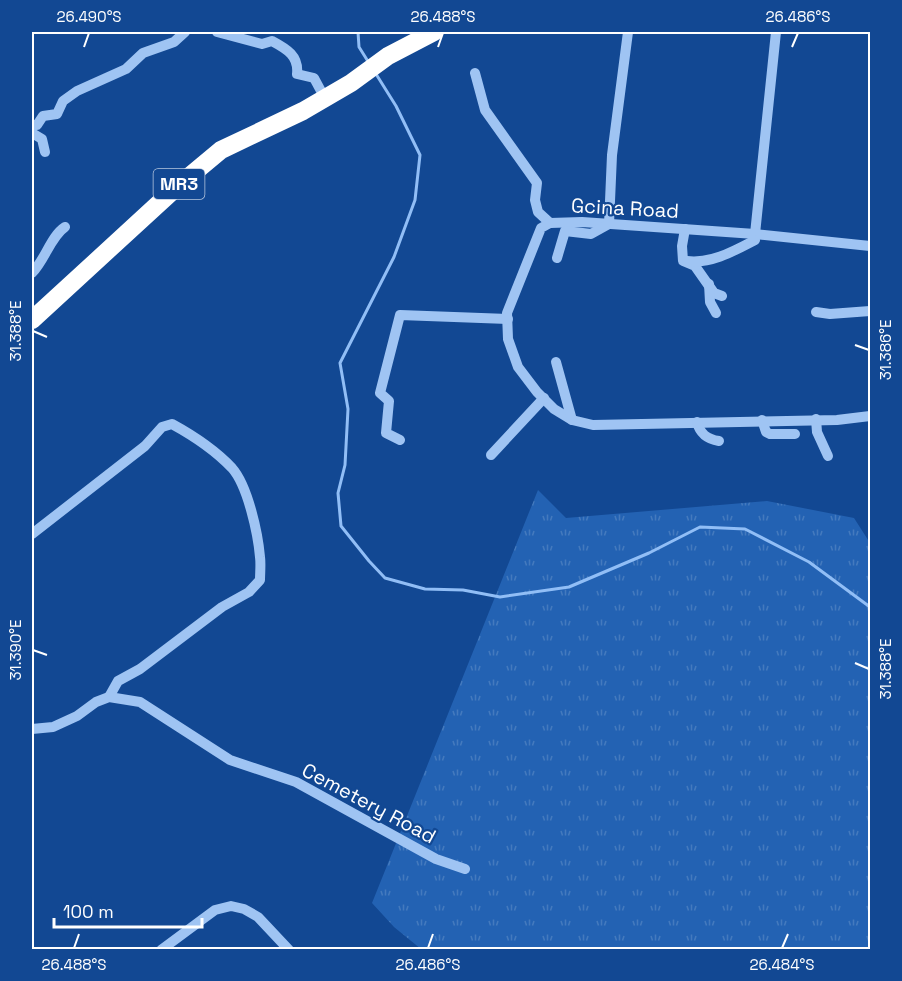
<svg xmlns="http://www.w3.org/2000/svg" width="902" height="981" font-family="'Space Grotesk',sans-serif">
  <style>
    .grass { fill: url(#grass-tufts) }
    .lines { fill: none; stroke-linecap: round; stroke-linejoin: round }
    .stream { stroke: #91bef6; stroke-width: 3 }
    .minor { stroke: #9fc4f3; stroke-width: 10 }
    .highway { stroke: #fff; stroke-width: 18 }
    .ticks { fill: none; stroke: #fff; stroke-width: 2 }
    .labels { text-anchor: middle; stroke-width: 4.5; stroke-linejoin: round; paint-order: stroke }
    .shield { fill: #124893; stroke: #b8c8df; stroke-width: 1.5 }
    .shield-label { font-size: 18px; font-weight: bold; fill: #fff }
    .street-label { font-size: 20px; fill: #fff; stroke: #124893 }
    .neatline { fill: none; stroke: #fff; stroke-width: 2 }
    .ticks-label { font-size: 15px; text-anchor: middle; fill: #fff }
  </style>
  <defs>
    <pattern id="grass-tufts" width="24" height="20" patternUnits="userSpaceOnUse" patternTransform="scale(1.5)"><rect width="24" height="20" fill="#2362b3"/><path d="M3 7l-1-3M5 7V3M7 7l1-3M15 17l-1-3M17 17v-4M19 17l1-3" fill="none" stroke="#447abe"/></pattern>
  </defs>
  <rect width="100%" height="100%" fill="#124893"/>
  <polygon class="grass" points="538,490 566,518 767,501 854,518 870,543 870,949 421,949 394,927 372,903"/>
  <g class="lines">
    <g class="stream">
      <polyline points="358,32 359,47 369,63"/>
      <polyline points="376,74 396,106 420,155 415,200 394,257 340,363 348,409 345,465 338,493 341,526 369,561 385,578 425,589 463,590 500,597 569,587 649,553 700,527 745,529 809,562 870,607"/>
    </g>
    <g class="minor">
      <path d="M217 32 262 44 272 41C287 49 299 56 297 74L314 78 321 91"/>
      <polyline points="475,73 485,110 537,183 535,200 538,212 550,223"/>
      <polyline points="32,125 37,125 43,116 57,114 63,101 77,91 126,69 143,53 174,42 185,32"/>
      <polyline points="32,133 42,139 45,152"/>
      <polyline points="685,229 682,246 683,261 695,266 714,293 722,296"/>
      <polyline points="755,234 776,32"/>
      <polyline points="870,246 755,234 582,222 550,223 541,228 507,313 508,339 518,367 537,392 554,409 572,420 593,425 837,420 870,416"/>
      <polyline points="557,258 565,231 591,234 609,224 612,155 628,32"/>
      <path d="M687 261C711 264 734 251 755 240"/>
      <path d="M32 273C45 260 51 236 65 227"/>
      <polyline points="709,284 710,302 716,313"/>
      <polyline points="816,312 830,314 870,311"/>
      <polyline points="556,362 572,420"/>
      <polyline points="816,419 817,432 828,456"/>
      <polyline points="762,420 766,432 770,434 795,434"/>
      <path d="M697 422C700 434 707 439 719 441"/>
      <polyline points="400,440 386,433 389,401 380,393 400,315 508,319"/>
      <polyline points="491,455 544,398"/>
      <path d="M32 534 145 446 162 427 172 424C194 436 215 450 232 468 248 486 258 534 260 557 261 564 260 573 260 580L249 592 222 607 140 669 118 681 109 697"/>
      <polyline points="32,729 53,727 77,716 96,702 109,697 140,702 230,760 296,782 436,859 465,869"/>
      <polyline points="161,950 215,910 231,906 244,909 258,917 289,950"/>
    </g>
    <polyline class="highway" points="32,320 179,185 221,150 303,111 351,83 388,56 434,32"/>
  </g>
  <path class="ticks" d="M84 47 89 33M438 47 443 33M792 47 798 33M33 331 47 337M855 345 869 350M33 650 47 655M855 663 869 669M74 948 79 934M428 948 433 934M782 948 788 934"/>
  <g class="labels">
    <rect class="shield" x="153.5" y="169" width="51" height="30" rx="4.5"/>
    <g class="shield-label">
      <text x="179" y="190">MR3</text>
    </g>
    <g class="street-label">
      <text transform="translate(625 208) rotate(3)" y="7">Gcina Road</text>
      <text transform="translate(369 803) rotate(28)" y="7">Cemetery Road</text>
    </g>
  </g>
  <rect width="902" height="981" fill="none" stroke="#124893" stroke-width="66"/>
  <path d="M54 918v9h148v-9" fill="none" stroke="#ffffff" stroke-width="3"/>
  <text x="63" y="918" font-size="18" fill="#ffffff" stroke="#124893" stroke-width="4.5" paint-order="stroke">100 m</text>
  <rect x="33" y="33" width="836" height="915" class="neatline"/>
  <g class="ticks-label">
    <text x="89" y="22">26.490°S</text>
    <text x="443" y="22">26.488°S</text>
    <text x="798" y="22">26.486°S</text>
    <text transform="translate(16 331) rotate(-90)" y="5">31.388°E</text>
    <text transform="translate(886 350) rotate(-90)" y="5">31.386°E</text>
    <text transform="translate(16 650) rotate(-90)" y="5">31.390°E</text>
    <text transform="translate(886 669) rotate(-90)" y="5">31.388°E</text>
    <text x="74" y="970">26.488°S</text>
    <text x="428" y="970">26.486°S</text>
    <text x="782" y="970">26.484°S</text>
  </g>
</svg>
